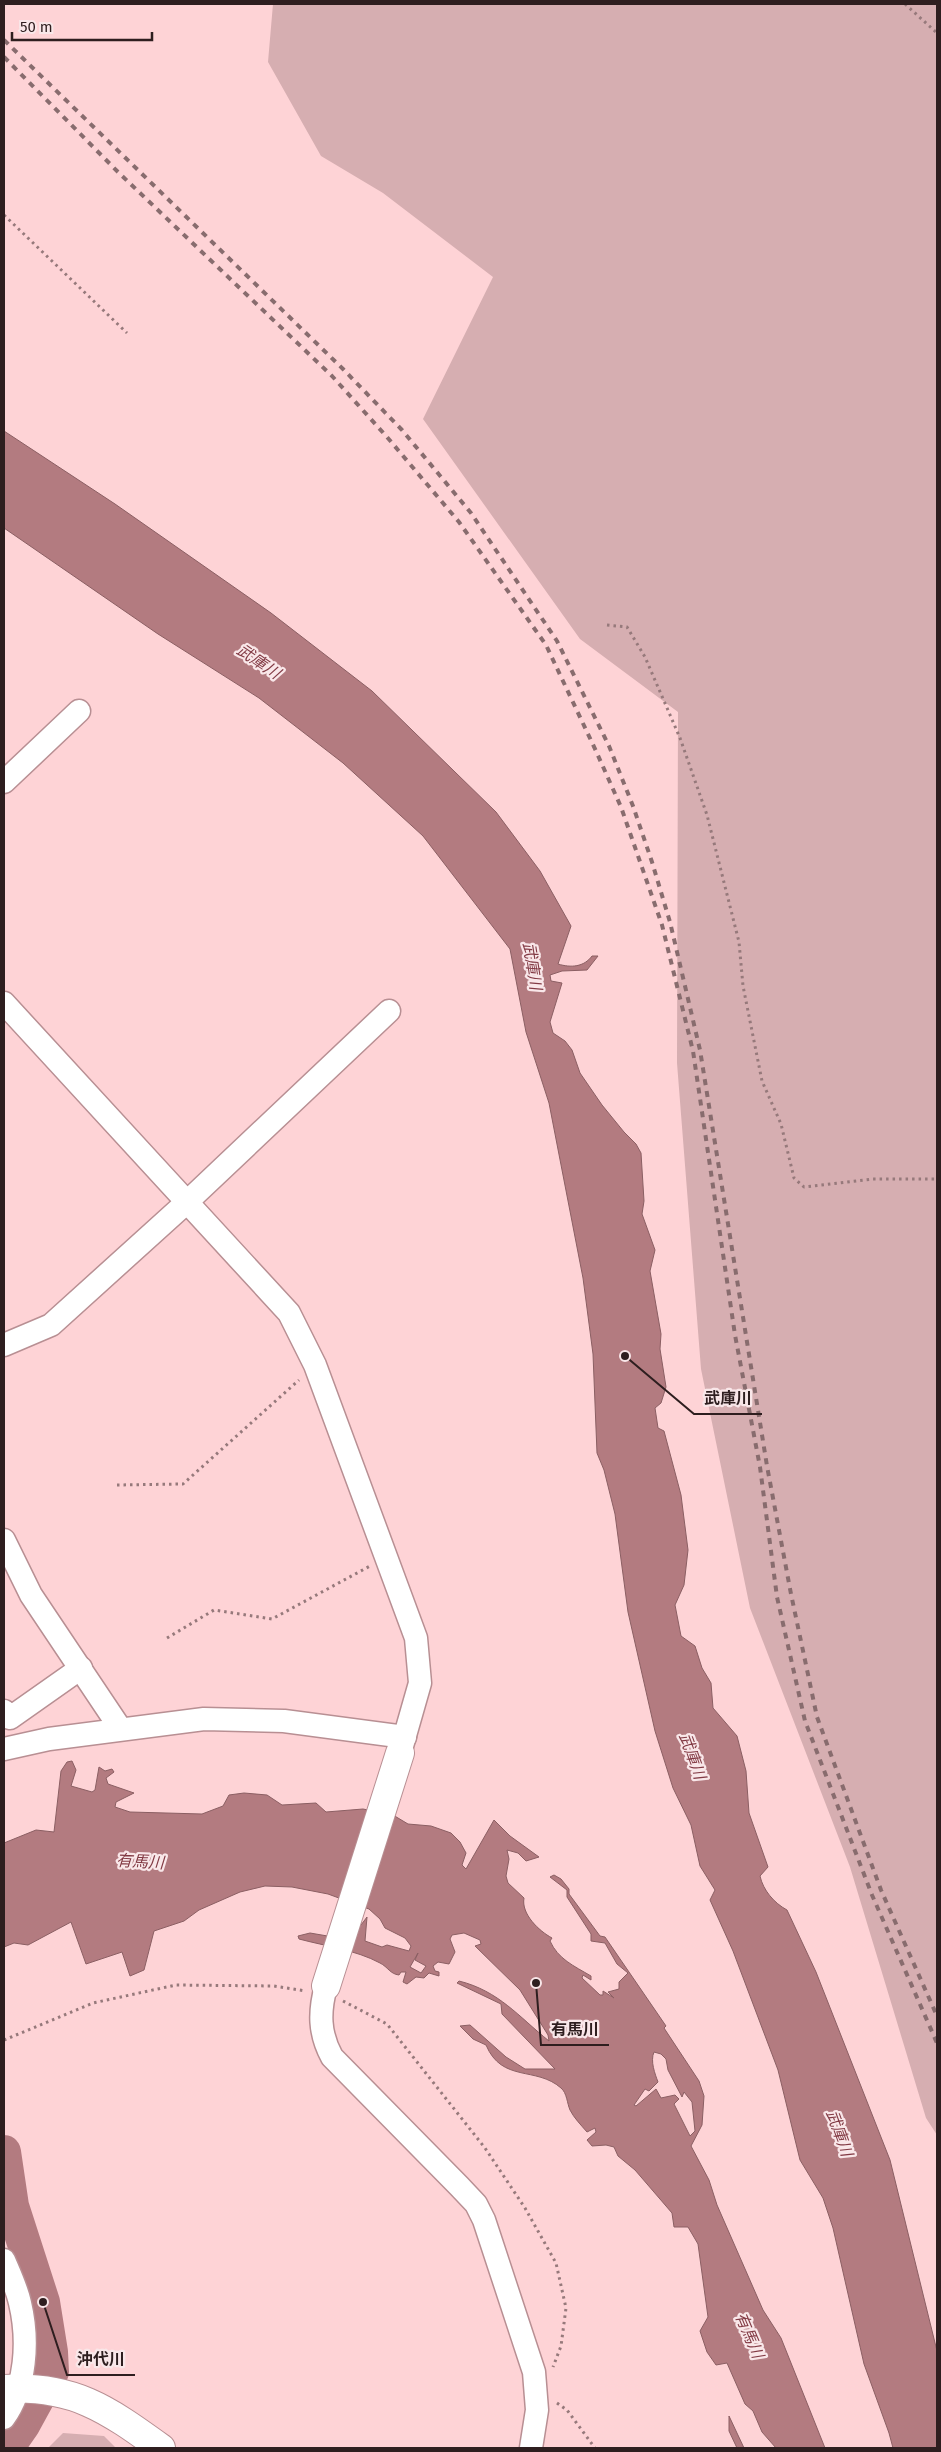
<svg xmlns="http://www.w3.org/2000/svg" width="941" height="2452" font-family="'Fira Sans','Noto Sans JP',sans-serif">
  <style>
    .green { fill: #d6aeb1 }
    .water { fill: #b37b80; stroke: #8b5f63; fill-rule: evenodd }
    .lines { fill: none; stroke-linecap: round; stroke-linejoin: round }
    .river { stroke: #b37b80; stroke-width: 34 }
    .minor-casing { stroke: #b88f93; stroke-width: 25 }
    .tertiary-casing { stroke: #b88f93; stroke-width: 30 }
    .secondary-casing { stroke: #b88f93; stroke-width: 30 }
    .path { stroke: #96797b; stroke-width: 3; stroke-dasharray: 2.5 4; stroke-linecap: butt }
    .minor { stroke: #fff; stroke-width: 22 }
    .tertiary { stroke: #fff; stroke-width: 28 }
    .secondary { stroke: #fff; stroke-width: 28 }
    .rail { stroke: #886c6e; stroke-width: 4; stroke-dasharray: 6 6; stroke-linecap: butt }
    .labels { text-anchor: middle; stroke-width: 4.5; stroke-linejoin: round; paint-order: stroke }
    .water-label { font-size: 16px; font-style: italic; fill: #823a44; stroke: #f9e7e9 }
    .leader { fill: none; stroke: #2e1e1f; stroke-width: 2 }
    .callout-dot { fill: #2e1e1f; stroke: #f9e7e9; stroke-width: 2 }
    .callout-label { font-size: 16px; text-anchor: middle; font-weight: bold; fill: #2e1e1f; stroke: #f9e7e9; stroke-width: 4.5; stroke-linejoin: round; paint-order: stroke }
  </style>
  <rect width="100%" height="100%" fill="#fed3d6"/>
  <g class="green">
    <polygon points="273,4 937,4 937,2135 926,2118 850,1867 750,1608 701,1369 677,1063 678,712 580,639 423,419 493,277 383,193 321,156 268,62"/>
    <polygon points="63,2433 104,2436 116,2448 48,2448"/>
  </g>
  <g class="water">
    <path d="M4 431 115 504 271 613 372 691 496 812 540 871 571 926 558 964C571 968 584 967 592 956H598L587 970 562 971 550 975 551 981 562 983 550 1022 553 1033 565 1041 572 1050 580 1073 602 1105 624 1132 636 1144 641 1153 644 1201 642 1214 655 1250 650 1271 661 1334 660 1349 666 1387 661 1403 655 1408 658 1428 664 1431 681 1495 688 1550 684 1585 675 1605 681 1636 695 1646 702 1668 711 1683 713 1708 737 1736 746 1771 749 1813 768 1867 760 1876C763 1890 774 1903 787 1910L816 1972 890 2160 937 2351V2448H893L889 2433 864 2364 833 2228 823 2198 800 2160 778 2070 733 1951 710 1900 715 1890 700 1866 691 1825 673 1788 655 1731 628 1612 615 1514 604 1470 597 1453 593 1354 583 1278 549 1103 526 1032 510 949 423 836 343 763 259 698 158 634 4 528Z"/>
    <path d="M72 1761 76 1770 71 1786 92 1792 95 1790 99 1767 105 1771 112 1769 114 1772 106 1778 108 1784 134 1793 116 1802 115 1807 130 1812 202 1814 223 1806 229 1795 244 1793 267 1795 282 1805 316 1803 326 1812 363 1809 393 1815 408 1824 431 1826 451 1833 460 1842 466 1853 462 1865 466 1869 494 1820 510 1836 539 1857 526 1861 518 1853 507 1850 509 1859 506 1876 508 1883 524 1898C521 1914 539 1931 552 1938L550 1941C558 1959 574 1966 591 1976V1980L583 1975 582 1978 600 1995H603V1991L614 1998 608 1992 619 1989V1982L628 1973 617 1964 605 1943 591 1941V1934L567 1897V1890L550 1877 554 1875 561 1879 569 1889V1894L600 1936 605 1937 666 2026 664 2028 699 2081 704 2096 702 2125 691 2146 709 2180 717 2205 763 2310 781 2338 825 2448H776L762 2432 753 2411 745 2404 727 2363 716 2365 707 2352 700 2331 708 2317 698 2244 688 2227H674L672 2213 635 2170 618 2156 614 2147 606 2145 592 2146 587 2140 596 2132 595 2128 587 2132C581 2125 574 2118 570 2110 567 2103 567 2093 561 2088 536 2066 502 2083 486 2045L473 2039 460 2026 470 2025 506 2057 525 2069H555L502 2014 501 2004 457 1983 459 1981C499 1991 519 2017 549 2041L548 2035 520 1990 475 1946 481 1944 480 1940 464 1933 452 1935 450 1939 455 1952 449 1964 438 1962 433 1966 435 1971 439 1972V1976L429 1973 424 1978 416 1977 407 1984 403 1982 406 1972H401L399 1975C390 1974 388 1967 380 1963 356 1950 325 1946 299 1939L298 1936 310 1933 345 1939 360 1918 361 1925 367 1917 365 1941 382 1947 387 1945 409 1951 411 1946 405 1938 385 1928 380 1919 369 1909 328 1894 292 1887 265 1886 240 1892 199 1910 184 1921 154 1931 144 1970 130 1976 122 1952 86 1964 71 1922 28 1945 14 1943 4 1947V1843L36 1830 54 1832 61 1771 67 1762ZM418 1953 415 1960 426 1966 421 1973 410 1967ZM654 2052 661 2054 666 2059 668 2070 682 2097 684 2092 692 2102 695 2131 690 2136 674 2104 679 2099 675 2095 661 2098 656 2089 636 2106 634 2105 645 2089 649 2091 658 2082C655 2074 650 2061 654 2052Z"/>
    <polygon points="729,2416 744,2448 737,2448 729,2431"/>
  </g>
  <g class="lines">
    <polyline class="river" points="4,2152 12,2206 43,2302 51,2352 52,2372 23,2425 7,2448"/>
    <g class="minor-casing">
      <g id="minor">
        <polyline points="4,782 79,711"/>
        <polyline points="4,1003 289,1313 315,1365 416,1638 420,1683 400,1753"/>
        <polyline points="4,1345 51,1325 187,1202 389,1011"/>
        <polyline points="4,1540 31,1595 120,1728"/>
        <polyline points="4,1711 10,1718 81,1668"/>
        <polyline points="4,1749 49,1739 204,1719 284,1721 405,1737"/>
        <path d="M326 1986C319 2012 319 2033 332 2057L459 2186 476 2204 484 2220 534 2372 537 2410 531 2448"/>
        <path d="M4 2260C10 2274 17 2289 20 2303 29 2341 26 2387 4 2418"/>
      </g>
    </g>
    <g class="tertiary-casing">
      <polyline id="tertiary" points="326,1986 400,1753"/>
    </g>
    <g class="secondary-casing">
      <path id="secondary" d="M4 2389C73 2385 107 2409 161 2448"/>
    </g>
    <g class="path">
      <polyline points="905,4 937,33"/>
      <polyline points="4,215 127,333"/>
      <polyline points="607,625 627,627 645,657 680,738 707,815 739,942 743,986 762,1081 781,1124 794,1178 804,1187 873,1179 937,1179"/>
      <polyline points="117,1485 183,1484 299,1380"/>
      <polyline points="167,1638 214,1610 272,1619 370,1566"/>
      <polyline points="343,2001 387,2024 485,2148 525,2208 556,2263 566,2308 561,2346 553,2367"/>
      <polyline points="4,2040 93,2003 176,1985 274,1986 306,1991"/>
      <polyline points="557,2403 567,2410 595,2448"/>
    </g>
    <use href="#minor" class="minor"/>
    <use href="#tertiary" class="tertiary"/>
    <use href="#secondary" class="secondary"/>
    <g class="rail">
      <polyline points="4,40 343,369 402,430 471,513 557,641 609,746 633,806 652,862 670,922 700,1050 767,1466 791,1594 817,1717 881,1890 937,2016"/>
      <polyline points="4,57 118,172 332,376 387,437 459,522 546,645 596,751 621,807 662,925 693,1051 735,1335 760,1467 777,1597 805,1721 872,1895 937,2043"/>
    </g>
  </g>
  <g class="labels">
    <g class="water-label">
      <text transform="translate(259 661) rotate(34)" y="6">武庫川</text>
      <text transform="translate(533 966) rotate(81)" y="6">武庫川</text>
      <text transform="translate(693 1756) rotate(70)" y="6">武庫川</text>
      <text transform="translate(140 1861) rotate(3)" y="6">有馬川</text>
      <text transform="translate(840 2133) rotate(70)" y="6">武庫川</text>
      <text transform="translate(750 2335) rotate(67)" y="6">有馬川</text>
    </g>
  </g>
  <path class="leader" d="M625 1356L694 1414H762M536 1983L541 2045H609M43 2302L67 2375H135"/>
  <g class="callout-dot">
    <circle cx="625" cy="1356" r="5"/>
    <circle cx="536" cy="1983" r="5"/>
    <circle cx="43" cy="2302" r="5"/>
  </g>
  <g class="callout-label">
    <text x="728" y="1404">武庫川</text>
    <text x="575" y="2035">有馬川</text>
    <text x="101" y="2365">沖代川</text>
  </g>
  <rect width="941" height="2452" fill="none" stroke="#2e1e1f" stroke-width="10"/>
  <path d="M12 32v8h140v-8" fill="none" stroke="#2e1e1f" stroke-width="2.5"/>
  <text x="20" y="32" font-size="15" fill="#2e1e1f" stroke="#f9e7e9" stroke-width="4" paint-order="stroke">50 m</text>
</svg>
